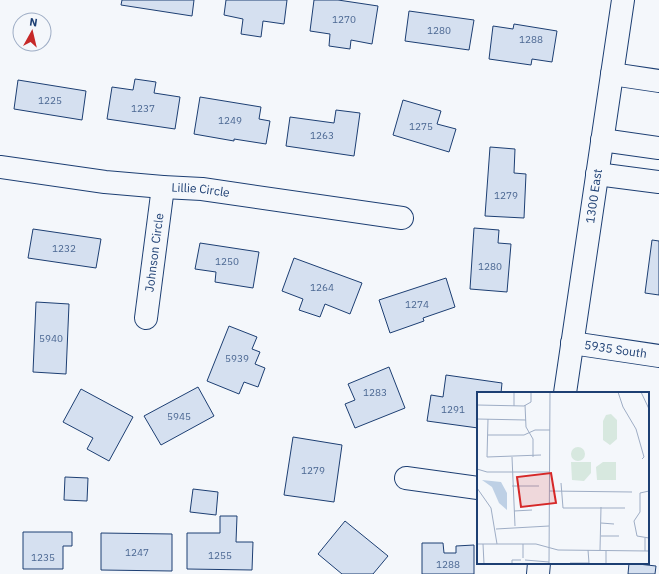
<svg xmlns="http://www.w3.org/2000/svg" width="659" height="574" font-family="'IBM Plex Sans',sans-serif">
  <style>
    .building { fill: #d5e0f0; stroke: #1d3f73 }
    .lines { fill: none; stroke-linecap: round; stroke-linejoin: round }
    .minor-casing { stroke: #1d3f73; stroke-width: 24 }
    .major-casing { stroke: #1d3f73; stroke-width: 24 }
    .minor { stroke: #f4f7fb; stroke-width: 22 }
    .major { stroke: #f4f7fb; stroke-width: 22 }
    .labels { text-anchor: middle; stroke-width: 3; stroke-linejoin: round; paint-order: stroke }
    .number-label { font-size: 10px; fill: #4b6792 }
    .street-label { font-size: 12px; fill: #1d3f73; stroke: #f4f7fb }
    .inset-road { fill: none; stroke: #9eadc5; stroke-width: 1 }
    .view { fill: #d62828; fill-opacity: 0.15; stroke: #d62828; stroke-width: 2 }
    .inset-edge { fill: none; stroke: #1d3f73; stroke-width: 2 }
  </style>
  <rect width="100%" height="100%" fill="#f4f7fb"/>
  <g class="building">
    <polygon points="122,0 194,0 192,16 121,5"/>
    <polygon points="226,0 287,0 284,24 263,21 261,37 241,34 243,19 224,15"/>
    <polygon points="314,0 338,0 378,6 372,44 351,40 350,49 329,46 330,34 310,31"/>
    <polygon points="409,11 474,20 469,50 405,41"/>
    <polygon points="514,24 557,31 552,62 532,59 531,65 489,59 493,26 513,29"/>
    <polygon points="135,79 156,82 154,93 180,97 175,129 107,119 112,87 133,90"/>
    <polygon points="18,80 86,91 82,120 14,109"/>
    <polygon points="200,97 261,107 259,119 270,121 266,144 234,139 234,141 194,134"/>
    <polygon points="403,100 441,111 437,124 456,129 449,152 393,135"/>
    <polygon points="336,110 360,113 354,156 286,146 290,117 334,123"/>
    <polygon points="490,147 515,149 514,173 526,174 524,218 485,216"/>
    <polygon points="474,228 499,230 498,243 511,244 507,292 470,289"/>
    <polygon points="33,229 101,239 96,268 28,258"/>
    <polygon points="652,240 659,241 659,295 645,293"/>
    <polygon points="200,243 259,252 253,288 215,282 216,272 195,269"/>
    <polygon points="294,258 362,283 350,314 325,304 320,317 299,310 303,299 282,291"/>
    <polygon points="446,278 455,307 423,318 424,321 390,333 379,300"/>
    <polygon points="36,302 69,304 66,374 33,372"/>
    <polygon points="229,326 257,337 252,349 260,352 255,364 265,368 258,387 244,382 239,394 207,381"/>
    <polygon points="389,367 405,408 355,428 345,404 355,400 348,384"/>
    <polygon points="446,375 502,383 501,393 478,393 478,428 427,421 431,395 443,397"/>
    <polygon points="198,387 214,416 161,445 144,416"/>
    <polygon points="81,389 133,417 109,461 87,449 93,438 63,422"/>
    <polygon points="293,437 342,445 334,502 284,495"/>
    <polygon points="65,477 88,478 87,501 64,500"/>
    <polygon points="193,489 218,492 216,515 190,512"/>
    <polygon points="220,516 237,516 236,542 253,542 252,570 187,569 187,533 220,533"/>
    <polygon points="345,521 388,556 373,574 342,574 318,554"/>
    <polygon points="23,532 72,532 72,546 63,546 63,569 23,569"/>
    <polygon points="101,533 172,534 172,571 101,570"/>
    <polygon points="422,543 443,543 444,553 456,553 456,546 474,545 474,574 422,574"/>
    <polygon points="629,563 656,566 655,574 628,574"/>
  </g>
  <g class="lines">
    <g class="minor-casing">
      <g id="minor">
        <polyline points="612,74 659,81"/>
        <polyline points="602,140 659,148"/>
        <path id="s1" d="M0 167 105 182 163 187 202 189 402 218"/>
        <polyline points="597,174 659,182"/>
        <path id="s2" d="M146 318 163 187"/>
        <path id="s3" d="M572 343 659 356"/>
        <polyline points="406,478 478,488"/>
      </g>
    </g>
    <g class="major-casing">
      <g id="major">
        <path id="s4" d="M565 393 623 0"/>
        <polyline points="538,574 539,563"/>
      </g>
    </g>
    <use href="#minor" class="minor"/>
    <use href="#major" class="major"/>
  </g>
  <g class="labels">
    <g class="number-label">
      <text x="344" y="23">1270</text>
      <text x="439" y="34">1280</text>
      <text x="531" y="43">1288</text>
      <text x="50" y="104">1225</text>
      <text x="143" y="112">1237</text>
      <text x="230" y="124">1249</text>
      <text x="421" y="130">1275</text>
      <text x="322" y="139">1263</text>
      <text x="506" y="199">1279</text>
      <text x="64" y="252">1232</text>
      <text x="227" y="265">1250</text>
      <text x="490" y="270">1280</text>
      <text x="322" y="291">1264</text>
      <text x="417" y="308">1274</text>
      <text x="51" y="342">5940</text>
      <text x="237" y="362">5939</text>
      <text x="375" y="396">1283</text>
      <text x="453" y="413">1291</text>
      <text x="179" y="420">5945</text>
      <text x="313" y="474">1279</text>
      <text x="137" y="556">1247</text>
      <text x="220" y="559">1255</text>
      <text x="43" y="561">1235</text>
      <text x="448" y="568">1288</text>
    </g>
    <g class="street-label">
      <text dy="4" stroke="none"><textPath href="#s1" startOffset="202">Lillie Circle</textPath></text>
      <text dy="4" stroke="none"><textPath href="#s4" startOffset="199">1300 East</textPath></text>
      <text dy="4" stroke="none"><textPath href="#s2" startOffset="66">Johnson Circle</textPath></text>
      <text dy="4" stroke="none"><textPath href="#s3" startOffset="44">5935 South</textPath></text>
    </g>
  </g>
  <g transform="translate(477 392)">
    <rect width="172" height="172" fill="#f4f7fb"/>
    <path d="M134 22 140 28V47L133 53 126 48V29L129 23ZM94 62a7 7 0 1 1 14 0a7 7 0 1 1-14 0ZM94 70H114V81L107 89 95 88ZM126 70H139V88H120L119 75Z" fill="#d7e8df"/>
    <path d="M5 88 24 90 30 101V118L22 111 15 95Z" fill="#bed0e5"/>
    <path class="inset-road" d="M141 0 146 15 159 37 167 65 165 67M164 0 172 17M0 13 47 14 54 10V0M48 13 49 35 56 47V65M37 14V0M0 27 49 28M11 27 10 65 64 63M11 43H47L58 38H73M35 65 38 134M0 77 10 80H72M84 91 86 116H148M35 94H62M0 96 14 116 20 152M72 99 155 100M172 99 163 101V120L157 129 160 144 172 146M37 119 55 118M124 131 137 132M19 137 72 134M124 144H142M168 146V159M0 152H59L81 158 172 159M6 152 7 172M46 152V166M111 158 112 171M123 158 124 115M48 168 72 170M93 171H112M35 172V168H44M72 172 73 0M129 172V159"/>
    <path class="view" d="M74 81 79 111 44 115 40 85Z"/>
    <rect width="172" height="172" class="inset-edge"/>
  </g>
  <g transform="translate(32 32) rotate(8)"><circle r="19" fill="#f4f7fb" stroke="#9eadc5"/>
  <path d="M0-3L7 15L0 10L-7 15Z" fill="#c62828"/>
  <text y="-6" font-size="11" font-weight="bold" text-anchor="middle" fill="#1d3f73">N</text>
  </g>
</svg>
